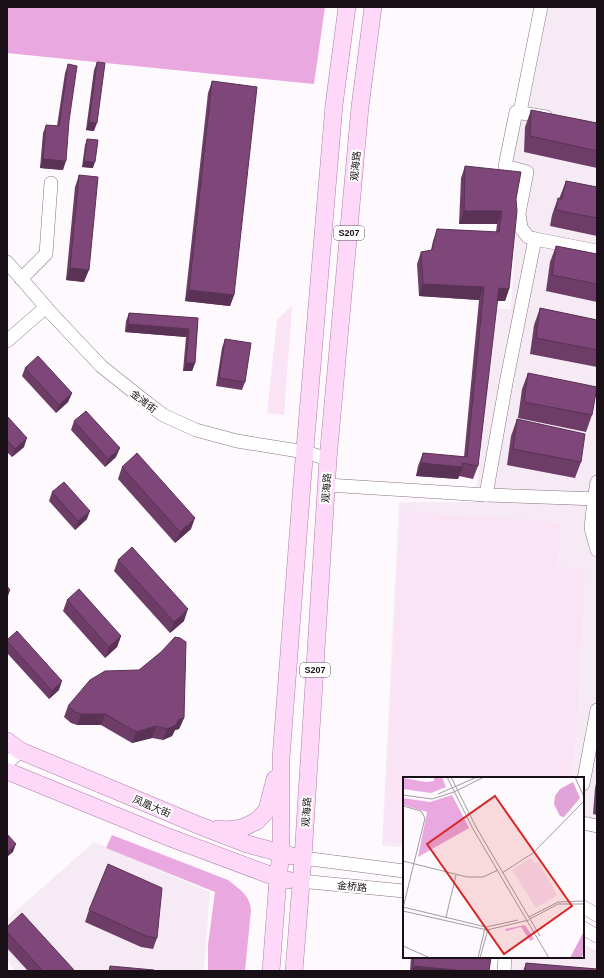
<svg xmlns="http://www.w3.org/2000/svg" width="604" height="978" font-family="Helvetica,'Noto Sans SC',sans-serif">
  <style>
    .built { fill: #f6ebf4 }
    .green { fill: #f9e3f5 }
    .forest { fill: #e9a8df }
    .lines { fill: none; stroke-linecap: round; stroke-linejoin: round }
    .minor-casing { stroke: #887385; stroke-width: 14 }
    .major-casing { stroke: #ae81a6; stroke-width: 18 }
    .minor { stroke: #fff; stroke-width: 13 }
    .major { stroke: #fed8f8; stroke-width: 17 }
    .wall { fill: #6d3d68 }
    .shaded-wall { fill: #593255 }
    .building { fill: #7f4779; stroke: #593255 }
    .labels { text-anchor: middle; stroke-width: 4; stroke-linejoin: round; paint-order: stroke }
    .shield { fill: #fff; stroke: #5d585c; stroke-width: 1 }
    .shield-label { font-size: 9px; font-weight: bold; fill: #181016 }
    .street-label { font-size: 10px; fill: #181016; stroke: #fff }
    .inset-road { fill: none; stroke: #a29ca1; stroke-width: 1 }
    .view { fill: #d62828; fill-opacity: 0.15; stroke: #d62828; stroke-width: 2 }
    .inset-edge { fill: none; stroke: #181016; stroke-width: 2 }
  </style>
  <rect width="100%" height="100%" fill="#fef9fd"/>
  <g class="built">
    <polygon points="536,7 597,7 597,833 583,831 583,778 404,778 404,847 382,846 399,502 475,502 496,309 511,309 518,183 500,179"/>
    <polygon points="94,842 210,892 204,971 16,971 7,960 7,919"/>
    <polygon points="583,944 597,951 597,971 498,971 499,957 583,957"/>
  </g>
  <g class="green">
    <polygon points="292,306 284,415 267,413 277,320"/>
    <polygon points="401,511 560,522 558,566 585,570 576,735 571,778 404,778 404,843 383,841"/>
  </g>
  <g class="forest">
    <polygon points="7,7 325,7 314,84 7,53"/>
    <path d="M112 835 228 880C239 889 250 895 251 910L245 971H208V945L215 892 106 848Z"/>
  </g>
  <g class="lines">
    <g class="minor-casing">
      <g id="minor">
        <polyline points="520,112 541,7"/>
        <polyline points="535,239 528,237 521,228 519,213 527,172 505,166 516,112 546,117"/>
        <polyline points="7,262 51,313 101,366 136,394 163,415 196,430 237,441 305,452 328,459"/>
        <polyline points="21,279 46,254 51,183"/>
        <polyline points="7,341 46,307"/>
        <polyline points="597,482 594,500 591,528 597,550"/>
        <polyline points="327,485 486,495 597,499"/>
        <polyline points="486,495 507,378 535,239 597,251"/>
        <polyline points="7,763 21,751"/>
        <polyline points="583,784 597,710"/>
        <polyline points="583,823 597,826"/>
        <polyline points="303,858 404,871"/>
        <polyline points="300,881 404,891"/>
        <polyline points="583,907 597,915"/>
        <polyline points="583,928 597,936"/>
        <polyline points="504,971 505,957"/>
      </g>
    </g>
    <g class="major-casing">
      <g id="major">
        <polyline points="7,741 21,751 198,825 247,844 292,856"/>
        <polyline points="7,771 168,837 278,878 288,880"/>
        <polyline points="218,829 226,830 242,828 257,821 267,810 275,779"/>
        <polyline points="271,971 278,878 281,853 281,758 302,484 334,105 347,7"/>
        <polyline points="294,971 303,858 328,459 360,107 373,7"/>
      </g>
    </g>
    <use href="#minor" class="minor"/>
    <use href="#major" class="major"/>
  </g>
  <g class="wall">
    <polygon points="97,62 94,131 86,130 94,70"/>
    <polygon points="68,64 63,170 40,168 43,133 46,125 57,126 65,73"/>
    <polygon points="212,81 234,295 230,306 185,301 208,93"/>
    <polygon points="531,110 597,123 597,168 524,152 525,127"/>
    <polygon points="87,139 93,168 82,167 85,145"/>
    <polygon points="465,166 516,199 509,289 505,301 497,301 478,466 473,479 459,476 458,479 416,476 418,466 423,453 464,457 479,300 419,296 417,264 421,252 431,250 433,241 437,229 496,232 497,224 459,224 461,178"/>
    <polygon points="79,175 84,282 66,280 75,187"/>
    <polygon points="566,181 597,187 597,236 550,226 552,215 558,198 559,199"/>
    <polygon points="556,246 597,254 597,302 546,291 550,262"/>
    <polygon points="540,308 597,320 597,367 530,354 534,325"/>
    <polygon points="129,313 198,318 195,363 192,371 183,371 186,337 125,332 126,321"/>
    <polygon points="225,339 245,382 242,390 216,386 222,348"/>
    <polygon points="25,368 72,393 68,402 56,413 22,376"/>
    <polygon points="528,373 592,415 586,432 518,418 522,389"/>
    <polygon points="7,416 24,447 12,457 7,452"/>
    <polygon points="517,419 581,462 575,478 507,465 511,436"/>
    <polygon points="74,421 116,457 105,467 71,430"/>
    <polygon points="122,467 191,529 175,543 118,479"/>
    <polygon points="52,492 87,519 75,530 49,501"/>
    <polygon points="118,560 184,621 170,633 114,571"/>
    <polygon points="67,600 121,636 117,647 105,658 63,611"/>
    <polygon points="7,640 59,690 49,699 7,653"/>
    <polygon points="68,706 184,718 179,729 175,730 172,736 163,740 152,738 132,743 101,725 77,725 71,723 64,717"/>
    <polygon points="597,778 597,815 593,814 595,788"/>
    <polygon points="89,910 157,938 153,949 141,947 85,922"/>
    <polygon points="7,927 74,970 74,971 28,971 7,948"/>
    <polygon points="411,957 491,957 489,971 410,971"/>
    <polygon points="526,963 597,971 523,971"/>
  </g>
  <g class="shaded-wall">
    <polygon points="89,122 97,123 94,131 86,130"/>
    <polygon points="43,159 66,161 63,170 40,168"/>
    <polygon points="84,161 95,162 93,168 82,167"/>
    <polygon points="464,211 502,211 497,224 459,224"/>
    <polygon points="70,268 89,270 84,282 66,280"/>
    <polygon points="423,284 484,287 479,300 419,296"/>
    <polygon points="499,288 509,289 505,301 494,301"/>
    <polygon points="189,290 234,295 230,306 185,301"/>
    <polygon points="128,324 189,329 186,337 125,332"/>
    <polygon points="186,363 195,363 192,371 183,371"/>
    <polygon points="72,393 68,402 56,413 59,405"/>
    <polygon points="27,438 24,447 12,457 15,449"/>
    <polygon points="120,448 116,457 105,467 108,459"/>
    <polygon points="421,463 463,467 458,479 416,476"/>
    <polygon points="90,511 87,519 75,530 78,521"/>
    <polygon points="195,518 191,529 175,543 180,532"/>
    <polygon points="10,590 7,599 7,593"/>
    <polygon points="188,609 184,621 170,633 174,622"/>
    <polygon points="121,636 117,647 105,658 109,647"/>
    <polygon points="62,681 59,690 49,699 52,691"/>
    <polygon points="81,714 105,714 101,725 77,725"/>
    <polygon points="184,718 179,729 175,730 172,736 163,740 167,729 179,719"/>
    <polygon points="156,726 152,738 132,743 136,732"/>
    <polygon points="16,844 13,852 7,857 7,852"/>
    <polygon points="413,966 467,971 411,971"/>
  </g>
  <g class="building">
    <polygon points="97,62 105,63 97,123 89,122"/>
    <polygon points="68,64 77,66 69,121 66,161 43,159 46,125 59,126"/>
    <polygon points="212,81 257,87 234,295 189,290"/>
    <polygon points="531,110 597,123 597,151 530,136"/>
    <polygon points="87,139 98,140 95,162 84,161"/>
    <polygon points="465,166 521,172 516,199 517,211 509,289 499,288 478,466 462,463 463,467 421,463 423,453 467,457 484,287 423,284 421,252 432,250 437,229 499,232 502,211 464,211"/>
    <polygon points="79,175 98,177 89,270 70,268"/>
    <polygon points="566,181 597,187 597,218 556,210 558,198 562,199"/>
    <polygon points="556,246 597,254 597,284 552,275"/>
    <polygon points="540,308 597,320 597,350 536,338"/>
    <polygon points="129,313 198,318 195,363 186,363 189,329 128,324"/>
    <polygon points="225,339 251,343 245,382 219,378"/>
    <polygon points="38,356 72,393 59,405 25,368"/>
    <polygon points="528,373 597,387 592,415 524,402"/>
    <polygon points="86,411 120,448 108,459 74,421"/>
    <polygon points="7,416 27,438 15,449 7,440"/>
    <polygon points="517,419 585,434 581,462 513,449"/>
    <polygon points="137,453 195,518 180,532 122,467"/>
    <polygon points="64,482 90,511 78,521 52,492"/>
    <polygon points="132,547 188,609 174,622 118,560"/>
    <polygon points="7,586 10,590 7,593"/>
    <polygon points="79,589 121,636 109,647 67,600"/>
    <polygon points="17,631 62,681 52,691 7,641 7,640"/>
    <polygon points="175,637 180,638 186,642 184,718 179,719 176,725 167,729 156,726 136,732 105,714 81,714 75,712 68,706 90,680 105,671 139,670 161,652"/>
    <polygon points="7,834 16,844 7,852"/>
    <polygon points="108,864 162,888 157,938 146,936 89,910"/>
    <polygon points="22,913 74,970 73,971 43,971 7,932 7,927"/>
    <polygon points="414,957 491,957 489,971 467,971 413,966"/>
    <polygon points="526,963 597,969 597,971 525,971"/>
    <polygon points="110,966 154,970 154,971 109,971"/>
  </g>
  <g class="labels">
    <g class="shield">
      <rect x="334" y="226" width="30" height="14" rx="3"/>
      <rect x="300" y="663" width="30" height="14" rx="3"/>
    </g>
    <g class="shield-label">
      <text x="349" y="236">S207</text>
      <text x="315" y="673">S207</text>
    </g>
    <g class="street-label">
      <text transform="translate(355 166) rotate(-85)" y="4">观海路</text>
      <text transform="translate(144 401) rotate(38)" y="4">金滩街</text>
      <text transform="translate(326 488) rotate(-86)" y="4">观海路</text>
      <text transform="translate(152 806) rotate(23)" y="4">凤凰大街</text>
      <text transform="translate(306 812) rotate(-86)" y="4">观海路</text>
      <text transform="translate(352 886) rotate(5)" y="4">金桥路</text>
    </g>
  </g>
  <g transform="translate(403 777)">
    <rect width="181" height="181" fill="#fef9fd"/>
    <path d="M128 81 131 86 135 85 154 118 133 131 109 93Z" fill="#f9e3f5"/>
    <path d="M31 0H39L43 10 28 16 0 12V1L23 5 31 4ZM49 18 66 51 15 80 24 35 0 28V21L27 25ZM122 148 131 162 127 164 118 150 103 154 102 152Z" fill="#e9a8df"/>
    <path d="M170 5 177 21 161 40 157 39 151 27 152 19 157 12ZM181 154V176L178 181H167Z" fill="#e2a3d9"/>
    <path class="inset-road" d="M44 0 70 52 146 181M48 0 73 50 137 159M172 0 181 20M35 17 74 0M0 18 29 22 51 15 81 0M0 29 18 34 22 41 0 131M0 84 64 100H80L95 93M99 96 130 76 181 24M0 130 83 150 115 143M0 134 84 153 126 143M43 140 53 98M126 140 155 125 181 124M127 142 155 127H181M0 169 27 181M75 181 82 151M77 181 85 152"/>
    <path class="view" d="M92 19 169 129 101 177 24 67Z"/>
    <rect width="181" height="181" class="inset-edge"/>
  </g>
  <rect width="604" height="978" fill="none" stroke="#181016" stroke-width="16"/>
</svg>
